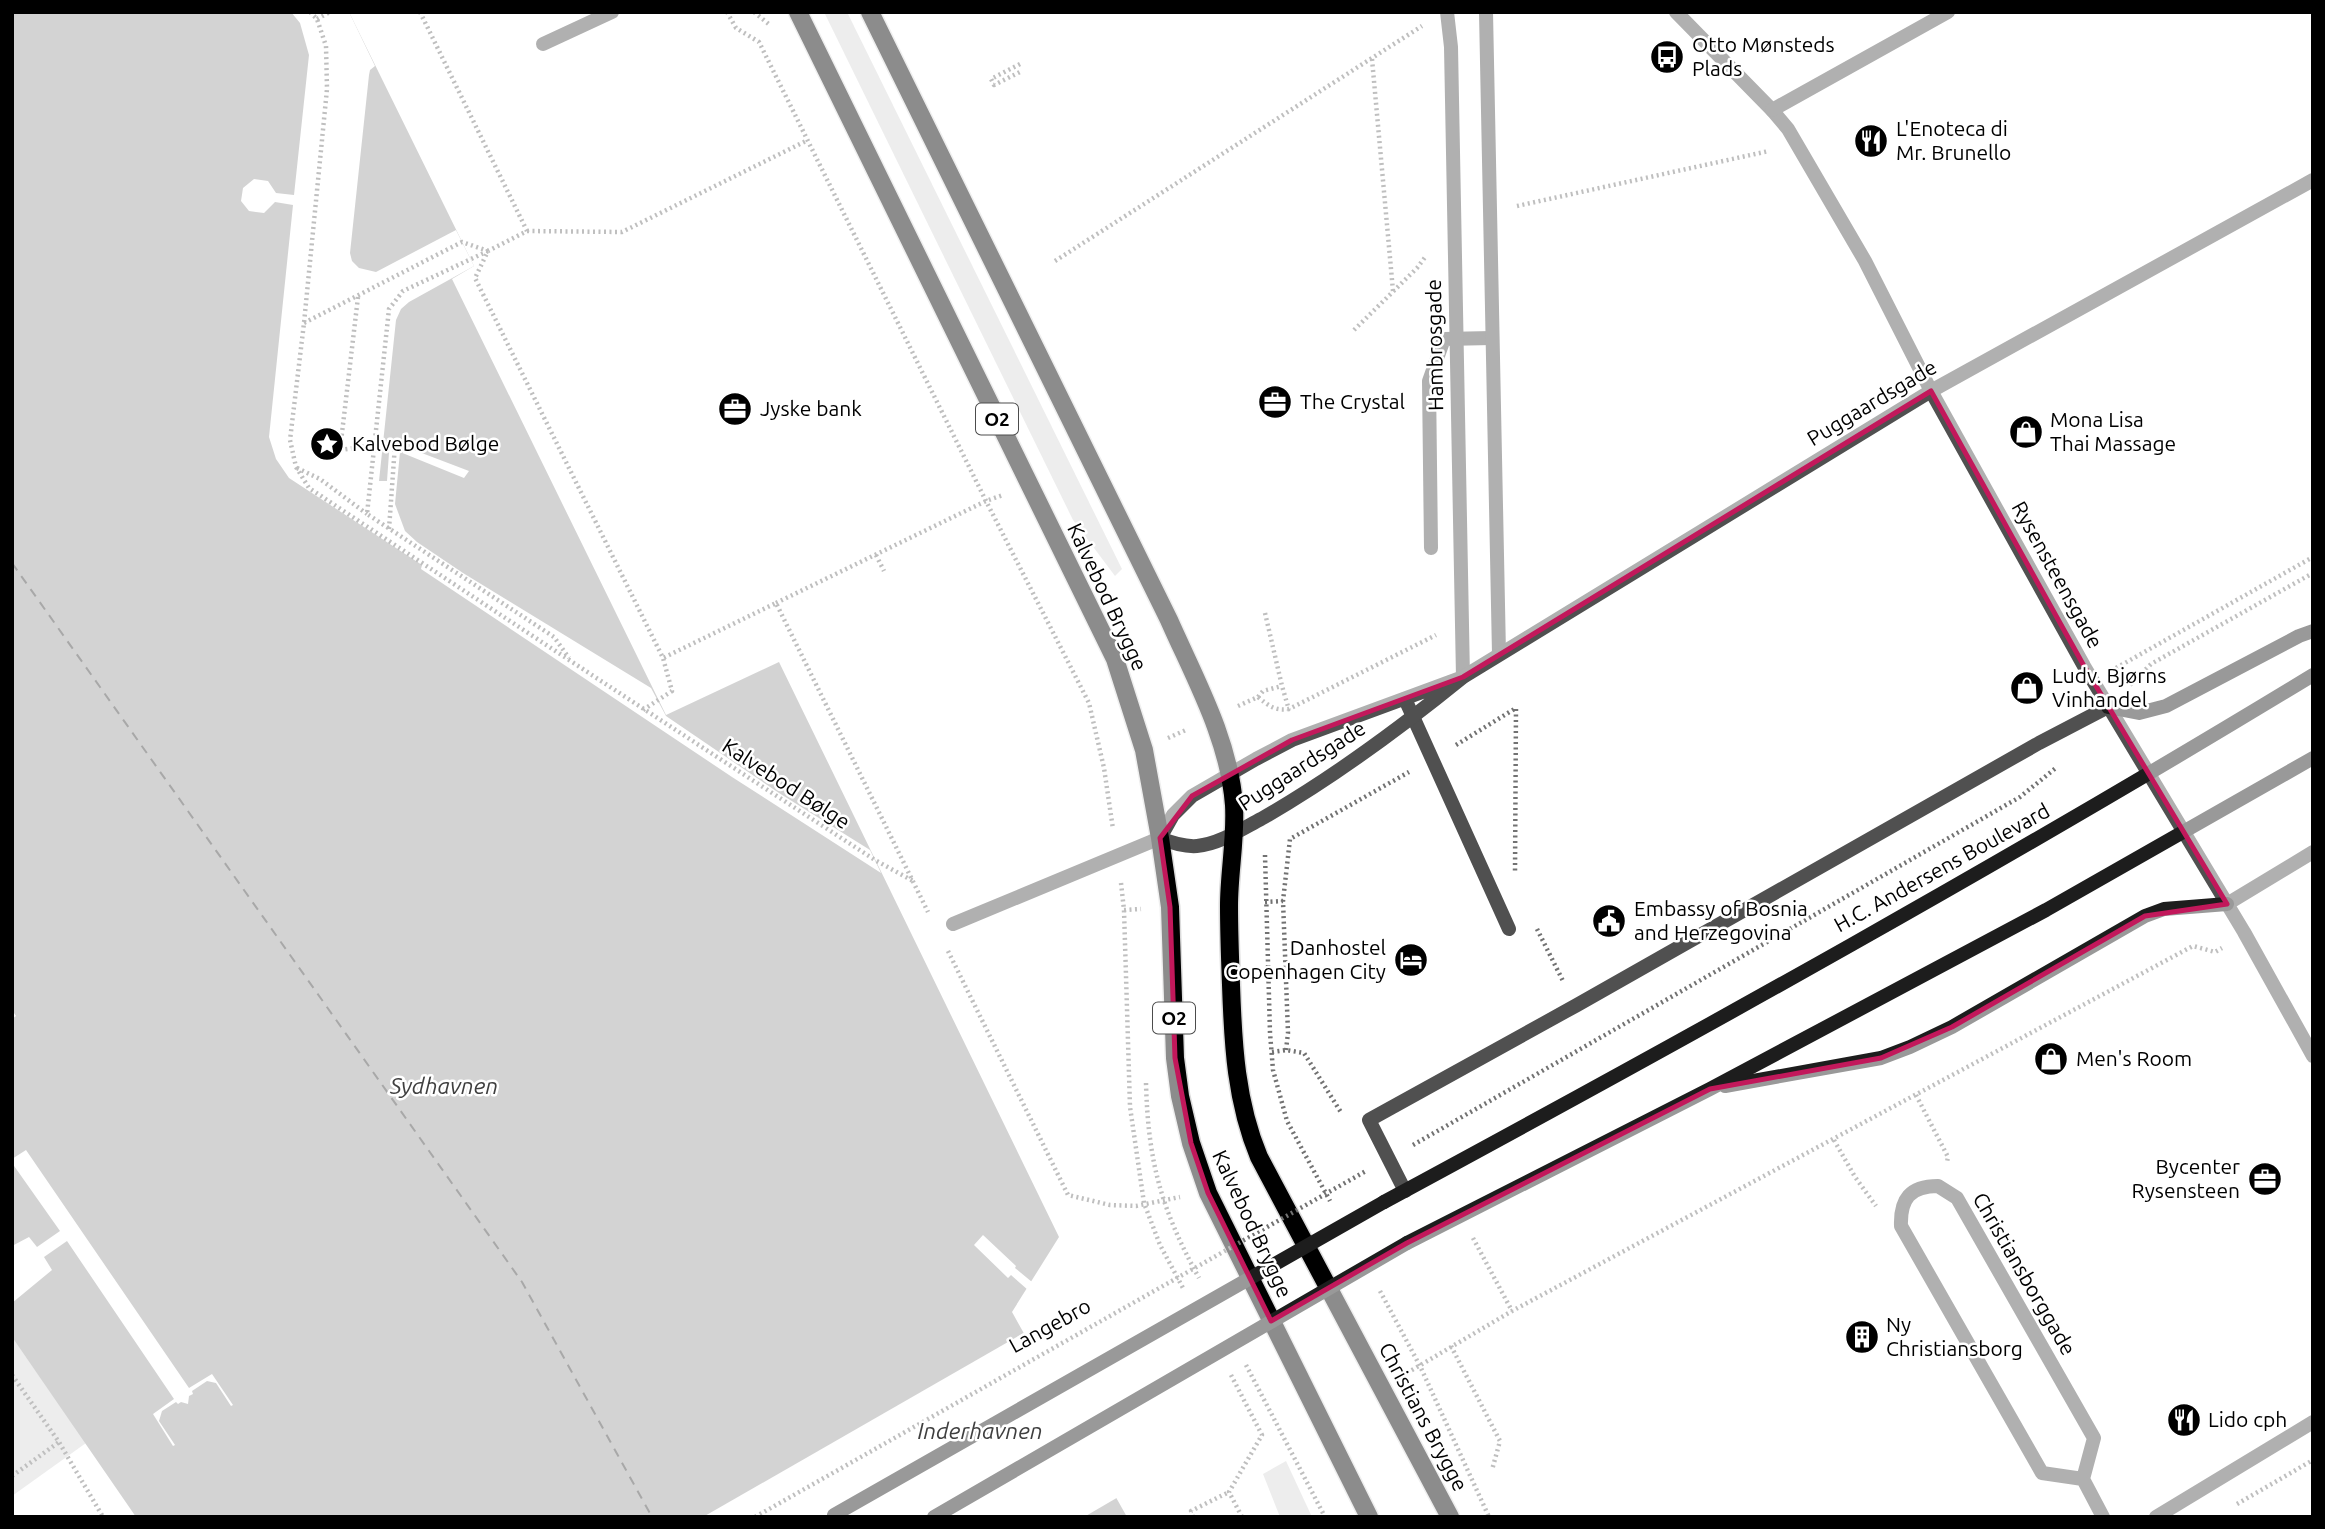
<svg xmlns="http://www.w3.org/2000/svg" width="2325" height="1529" font-family="Ubuntu,sans-serif">
  <style>
    .green { fill: #d7d7d7 }
    .water { fill: #9e9e9e }
    .pier { fill: #fff }
    .lines { fill: none; stroke-linecap: round; stroke-linejoin: round }
    .ferry { stroke: #3f3f3f; stroke-width: 2; stroke-dasharray: 9 7; stroke-linecap: butt }
    .primary-casing { stroke: #dbdbdb; stroke-width: 21 }
    .path { stroke: #727272; stroke-width: 4.5; stroke-dasharray: 2 3.5; stroke-linecap: butt }
    .lane { stroke: #505050; stroke-width: 14 }
    .street { stroke: #505050; stroke-width: 14 }
    .secondary { stroke: #1d1d1d; stroke-width: 14 }
    .primary { stroke: #000; stroke-width: 18 }
    .path-bridge { stroke: #727272; stroke-width: 4.5; stroke-dasharray: 2 3.5; stroke-linecap: butt }
    .secondary-bridge { stroke: #1d1d1d; stroke-width: 14 }
    .marked { fill: none; stroke: #c2185b; stroke-width: 5; stroke-linejoin: round }
    .labels { text-anchor: middle; stroke-width: 5; stroke-linejoin: round; paint-order: stroke }
    .shield { fill: #fff; stroke: #4c4c4c; stroke-width: 2 }
    .shield-label { font-size: 19px; font-weight: bold; fill: #000 }
    .poi-label { font-size: 21px; fill: #000; stroke: #fff; text-anchor: start }
    .street-label { font-size: 21px; fill: #000; stroke: #fff }
    .water-label { font-size: 23px; font-style: italic; fill: #3f3f3f; stroke: #fff }
  </style>
  <rect width="100%" height="100%" fill="#fff"/>
  <g class="green">
    <polygon points="824,12 847,12 1122,569 1115,576 1073,520"/>
    <polygon points="12,1337 86,1443 12,1496"/>
    <polygon points="1286,1461 1312,1517 1280,1517 1263,1474"/>
  </g>
  <polygon class="water" points="12,12 349,12 474,266 452,279 666,715 779,662 1059,1237 1012,1312 1127,1517 136,1517 12,1337 12,1019 16,1016 12,1010"/>
  <g class="pier">
    <polygon points="291,12 349,12 375,66 370,70 369,75 350,253 352,261 359,268 376,272 456,230 474,266 409,302 401,309 396,320 379,481 387,481 390,439 399,441 406,447 469,471 464,478 400,452 395,504 405,531 417,542 463,573 651,688 666,716 779,793 870,850 881,873 732,777 421,569 422,565 289,478 276,459 269,437 293,205 275,202 264,213 249,211 241,201 243,188 254,179 268,181 276,193 294,195 309,55 300,23"/>
    <polygon points="26,1150 189,1388 212,1374 233,1405 231,1406 216,1383 207,1381 192,1391 193,1394 189,1396 188,1404 181,1402 178,1404 176,1402 162,1411 159,1421 175,1445 173,1446 153,1414 174,1399 67,1241 44,1257 52,1270 12,1303 12,1246 29,1237 37,1247 60,1231 12,1163 12,1159"/>
    <polygon points="983,1235 1016,1266 1015,1268 1032,1282 1028,1290 1011,1275 1008,1278 974,1245"/>
    <polygon points="1027,1331 1120,1496 1084,1517 703,1517"/>
  </g>
  <g class="lines">
    <polyline class="ferry" points="12,563 522,1282 652,1517"/>
    <g class="primary-casing">
      <g id="primary">
        <polyline points="798,12 1115,659 1144,750 1160,838 1170,907 1175,1058 1180,1096 1191,1143 1208,1193 1369,1517"/>
        <path d="M870 12 1169 620C1195 679 1229 739 1234 805 1236 839 1229 872 1229 906 1229 932 1230 959 1231 985 1233 1045 1236 1102 1259 1157L1450 1517"/>
      </g>
    </g>
    <g class="path">
      <path d="M310 12 317 19 326 46 327 89 304 323 290 440 296 467 309 488C497 613 686 737 875 860L913 881"/>
      <polyline points="420,12 527,231 488,251 475,278 663,658 776,603 928,912"/>
      <polyline points="727,12 736,28 759,42 986,501 1089,703 1104,768 1113,829"/>
      <polyline points="754,12 770,25"/>
      <polyline points="317,19 330,12"/>
      <polyline points="1372,59 1393,291"/>
      <polyline points="1020,64 991,79 994,85 1022,71"/>
      <polyline points="1517,206 1769,151"/>
      <polyline points="527,231 622,232 806,141"/>
      <polyline points="488,251 403,291 389,309 367,514 554,637 569,658"/>
      <polyline points="1055,261 1422,26"/>
      <polyline points="358,297 340,450 374,445"/>
      <polyline points="304,323 462,242 488,251"/>
      <polyline points="1354,330 1417,268 1426,256"/>
      <polyline points="297,468 320,479 367,514"/>
      <polyline points="389,529 395,445 404,451"/>
      <polyline points="876,555 884,571"/>
      <polyline points="776,603 986,501 1003,495"/>
      <polyline points="1265,613 1282,686 1289,710"/>
      <polyline points="2116,668 2313,557"/>
      <polyline points="2130,685 2151,664 2313,573"/>
      <polyline points="1258,697 1263,691 1282,686"/>
      <path d="M1238 706 1258 697C1269 706 1275 711 1289 709L1436 635"/>
      <polyline points="643,710 672,691 663,658"/>
      <polyline points="1168,738 1186,730"/>
      <polyline points="1456,745 1516,708 1515,873"/>
      <polyline points="1265,855 1270,1033 1273,1070 1287,1121 1330,1201"/>
      <polyline points="1121,883 1124,910 1130,1107 1144,1203 1160,1245 1183,1288"/>
      <polyline points="1265,902 1283,901"/>
      <polyline points="1124,910 1141,909"/>
      <polyline points="1537,929 1564,983"/>
      <polyline points="948,951 1068,1195 1110,1205 1136,1206 1180,1197"/>
      <polyline points="1286,1050 1288,1033 1283,901 1290,839 1409,772"/>
      <polyline points="1272,1052 1286,1050 1304,1053 1342,1114"/>
      <path d="M1146 1083C1148 1161 1161 1209 1199 1278"/>
      <polyline points="1916,1095 1948,1157 1947,1162"/>
      <polyline points="1834,1140 1855,1177 1876,1206"/>
      <polyline points="1413,1145 2020,797 2057,767"/>
      <polyline points="1473,1238 1512,1311"/>
      <polyline points="1380,1291 1420,1366 1489,1517"/>
      <polyline points="1451,1346 1500,1441 1492,1470"/>
      <polyline points="1246,1365 1325,1517"/>
      <polyline points="1407,1373 1512,1311 2193,946 2215,952 2222,948"/>
      <polyline points="12,1375 59,1442 103,1517"/>
      <polyline points="1231,1375 1262,1435 1229,1492 1242,1517"/>
      <polyline points="12,1476 59,1442"/>
      <polyline points="2237,1504 2313,1460"/>
      <polyline points="1193,1517 1191,1511 1229,1492"/>
    </g>
    <g class="lane">
      <polyline points="543,44 612,12"/>
      <polyline points="1431,548 1429,381 1444,339 1492,338"/>
      <polyline points="1405,699 1509,929"/>
      <polyline points="2227,904 2313,852"/>
      <polyline points="953,924 1160,838"/>
      <polyline points="1405,1191 1369,1120 1577,1005 2039,743 2108,707"/>
      <path d="M2083 1479 2042 1473 1901 1226C1900 1199 1910 1186 1938 1186L1957 1198 2094 1438 2083 1479 2103 1517"/>
    </g>
    <g class="street">
      <polyline points="1447,12 1451,47 1463,677"/>
      <polyline points="1486,12 1499,654"/>
      <polyline points="1676,12 1772,110 1788,129 1865,261 1931,391 2084,666 2244,932 2313,1056"/>
      <polyline points="1772,110 1948,12"/>
      <path d="M1463 677 1292 740 1256 759 1192 796 1173 815 1160 838C1172 843 1184 847 1197 846 1219 844 1242 829 1261 819 1333 778 1399 729 1463 677L1931 391 2313 180"/>
      <polyline points="2156,1517 2313,1422"/>
    </g>
    <g class="secondary">
      <polyline points="2108,707 2139,713 2166,706 2299,636 2313,631"/>
      <polyline points="1725,1086 1881,1058 1910,1047 1952,1027 2145,916 2164,909 2227,904"/>
      <path d="M1384 1202C1697 1033 2009 860 2313 675"/>
      <polyline points="1407,1243 1710,1089 2046,910 2313,758"/>
    </g>
    <use href="#primary" class="primary"/>
    <polyline class="path-bridge" points="755,1517 1366,1171"/>
    <g class="secondary-bridge">
      <polyline points="834,1515 1384,1202"/>
      <polyline points="934,1517 1407,1243"/>
    </g>
  </g>
  <path d="M0 0H2325V1529H0ZM1931 391 2084 666 2227 904 2145 916 1952 1027 1881 1058 1710 1089 1407 1243 1271 1321 1208 1193 1191 1143 1175 1058 1170 907 1160 838 1192 796 1292 740 1463 677Z" fill="#fff" fill-opacity=".55" fill-rule="evenodd"/>
  <path class="marked" d="M1931 391 2084 666 2227 904 2145 916 1952 1027 1881 1058 1710 1089 1407 1243 1271 1321 1208 1193 1191 1143 1175 1058 1170 907 1160 838 1192 796 1292 740 1463 677Z"/>
  <defs>
    <g id="bus-disc" transform="scale(1.75)"><circle r="9.5" fill="#000" stroke="#fff"/><path d="M-5-6H5V4H4V6H2V4H-2V6H-4V4H-5ZM-3.5-4V0h7V-4ZM-3.5 1.2v1.5H-2V1.2ZM2 1.2v1.5H3.5V1.2Z" fill="#fff"/></g>
    <g id="restaurant-disc" transform="scale(1.75)"><circle r="9.5" fill="#000" stroke="#fff"/><path d="M-5-6h1v4h1v-4h1v4h1v-4h1v5L-1.5 .5V6h-2V.5L-5-1ZM5-6V6H3V1.5H1.5Q1.5-4 5-6Z" fill="#fff"/></g>
    <g id="office-disc" transform="scale(1.75)"><circle r="9.5" fill="#000" stroke="#fff"/><path d="M-6-3h4V-5.5h4V-3h4V5H-6ZM-1-4.5V-3h2v-1.5ZM-6 0V1H6V0Z" fill="#fff"/></g>
    <g id="shop-disc" transform="scale(1.75)"><circle r="9.5" fill="#000" stroke="#fff"/><path d="M-5-2.5h2.3a2.7 3.5 0 0 1 5.4 0H5L5.5 6h-11ZM-1.5-2.5h3a1.5 2.3 0 0 0-3 0Z" fill="#fff"/></g>
    <g id="sight-disc" transform="scale(1.75)"><circle r="9.5" fill="#000" stroke="#fff"/><path d="M0-6L1.8-2.2L6-1.7L2.9 1.2L3.7 5.4L0 3.3L-3.7 5.4L-2.9 1.2L-6-1.7L-1.8-2.2Z" fill="#fff"/></g>
    <g id="civic-disc" transform="scale(1.75)"><circle r="9.5" fill="#000" stroke="#fff"/><path d="M-.6-6.5H3V-4.5H.6V-3L4-1V1h2V6H-6V1h2V-1L-.6-3ZM-1.2 2.5V6h2.4V2.5Z" fill="#fff"/></g>
    <g id="hotel-disc" transform="scale(1.75)"><circle r="9.5" fill="#000" stroke="#fff"/><path d="M-6-4.5h1.5V1H6V5H4.5V3h-9V5H-6ZM-4 0a1.8 1.8 0 1 1 3.6 0ZM.5 0V-2.5h3Q6-2.5 6 0Z" fill="#fff"/></g>
    <g id="building-disc" transform="scale(1.75)"><circle r="9.5" fill="#000" stroke="#fff"/><path d="M-4-6H4V6H1V3H-1V6H-4ZM-2.5-4.3h1.7v1.8h-1.7ZM.8-4.3h1.7v1.8H.8ZM-2.5-1h1.7V.8h-1.7ZM.8-1h1.7V.8H.8Z" fill="#fff"/></g>
  </defs>
  <g fill-rule="evenodd">
    <use href="#bus-disc" x="1667" y="57"/>
    <use href="#restaurant-disc" x="1871" y="141"/>
    <use href="#office-disc" x="1275" y="402"/>
    <use href="#office-disc" x="735" y="409"/>
    <use href="#shop-disc" x="2026" y="432"/>
    <use href="#sight-disc" x="327" y="444"/>
    <use href="#shop-disc" x="2027" y="688"/>
    <use href="#civic-disc" x="1609" y="921"/>
    <use href="#hotel-disc" x="1411" y="960"/>
    <use href="#shop-disc" x="2051" y="1059"/>
    <use href="#office-disc" x="2265" y="1179"/>
    <use href="#building-disc" x="1862" y="1337"/>
    <use href="#restaurant-disc" x="2184" y="1420"/>
  </g>
  <g class="labels">
    <g class="shield">
      <rect x="976" y="403.5" width="42" height="31" rx="5"/>
      <rect x="1153" y="1002.5" width="42" height="31" rx="5"/>
    </g>
    <g class="shield-label">
      <text x="997" y="426">O2</text>
      <text x="1174" y="1025">O2</text>
    </g>
    <g class="poi-label">
      <text x="1692" y="52">Otto Mønsteds<tspan x="1692" dy="24">Plads</tspan></text>
      <text x="1896" y="136">L'Enoteca di<tspan x="1896" dy="24">Mr. Brunello</tspan></text>
      <text x="1300" y="409">The Crystal</text>
      <text x="760" y="416">Jyske bank</text>
      <text x="2050" y="427">Mona Lisa<tspan x="2050" dy="24">Thai Massage</tspan></text>
      <text x="352" y="451">Kalvebod Bølge</text>
      <text x="2052" y="683">Ludv. Bjørns<tspan x="2052" dy="24">Vinhandel</tspan></text>
      <text x="1634" y="916">Embassy of Bosnia<tspan x="1634" dy="24">and Herzegovina</tspan></text>
      <text x="1386" y="955" text-anchor="end">Danhostel<tspan x="1386" dy="24">Copenhagen City</tspan></text>
      <text x="2076" y="1066">Men's Room</text>
      <text x="2240" y="1174" text-anchor="end">Bycenter<tspan x="2240" dy="24">Rysensteen</tspan></text>
      <text x="1886" y="1332">Ny<tspan x="1886" dy="24">Christiansborg</tspan></text>
      <text x="2208" y="1427">Lido cph</text>
    </g>
    <g class="street-label">
      <text transform="translate(1435 345) rotate(-91)" y="7">Hambrosgade</text>
      <text transform="translate(1872 403) rotate(-31)" y="7">Puggaardsgade</text>
      <text transform="translate(2057 575) rotate(61)" y="7">Rysensteensgade</text>
      <text transform="translate(1107 597) rotate(65)" y="7">Kalvebod Brygge</text>
      <text transform="translate(1302 766) rotate(-33)" y="7">Puggaardsgade</text>
      <text transform="translate(786 784) rotate(33)" y="7">Kalvebod Bølge</text>
      <text transform="translate(1942 868) rotate(-29)" y="7">H.C. Andersens Boulevard</text>
      <text transform="translate(1252 1224) rotate(65)" y="7">Kalvebod Brygge</text>
      <text transform="translate(2024 1274) rotate(60)" y="7">Christiansborggade</text>
      <text transform="translate(1050 1326) rotate(-29)" y="7">Langebro</text>
      <text transform="translate(1423 1417) rotate(62)" y="7">Christians Brygge</text>
    </g>
    <g class="water-label">
      <text x="444" y="1094">Sydhavnen</text>
      <text x="980" y="1439">Inderhavnen</text>
    </g>
  </g>
  <rect width="2325" height="1529" fill="none" stroke="#000000" stroke-width="28"/>
</svg>
